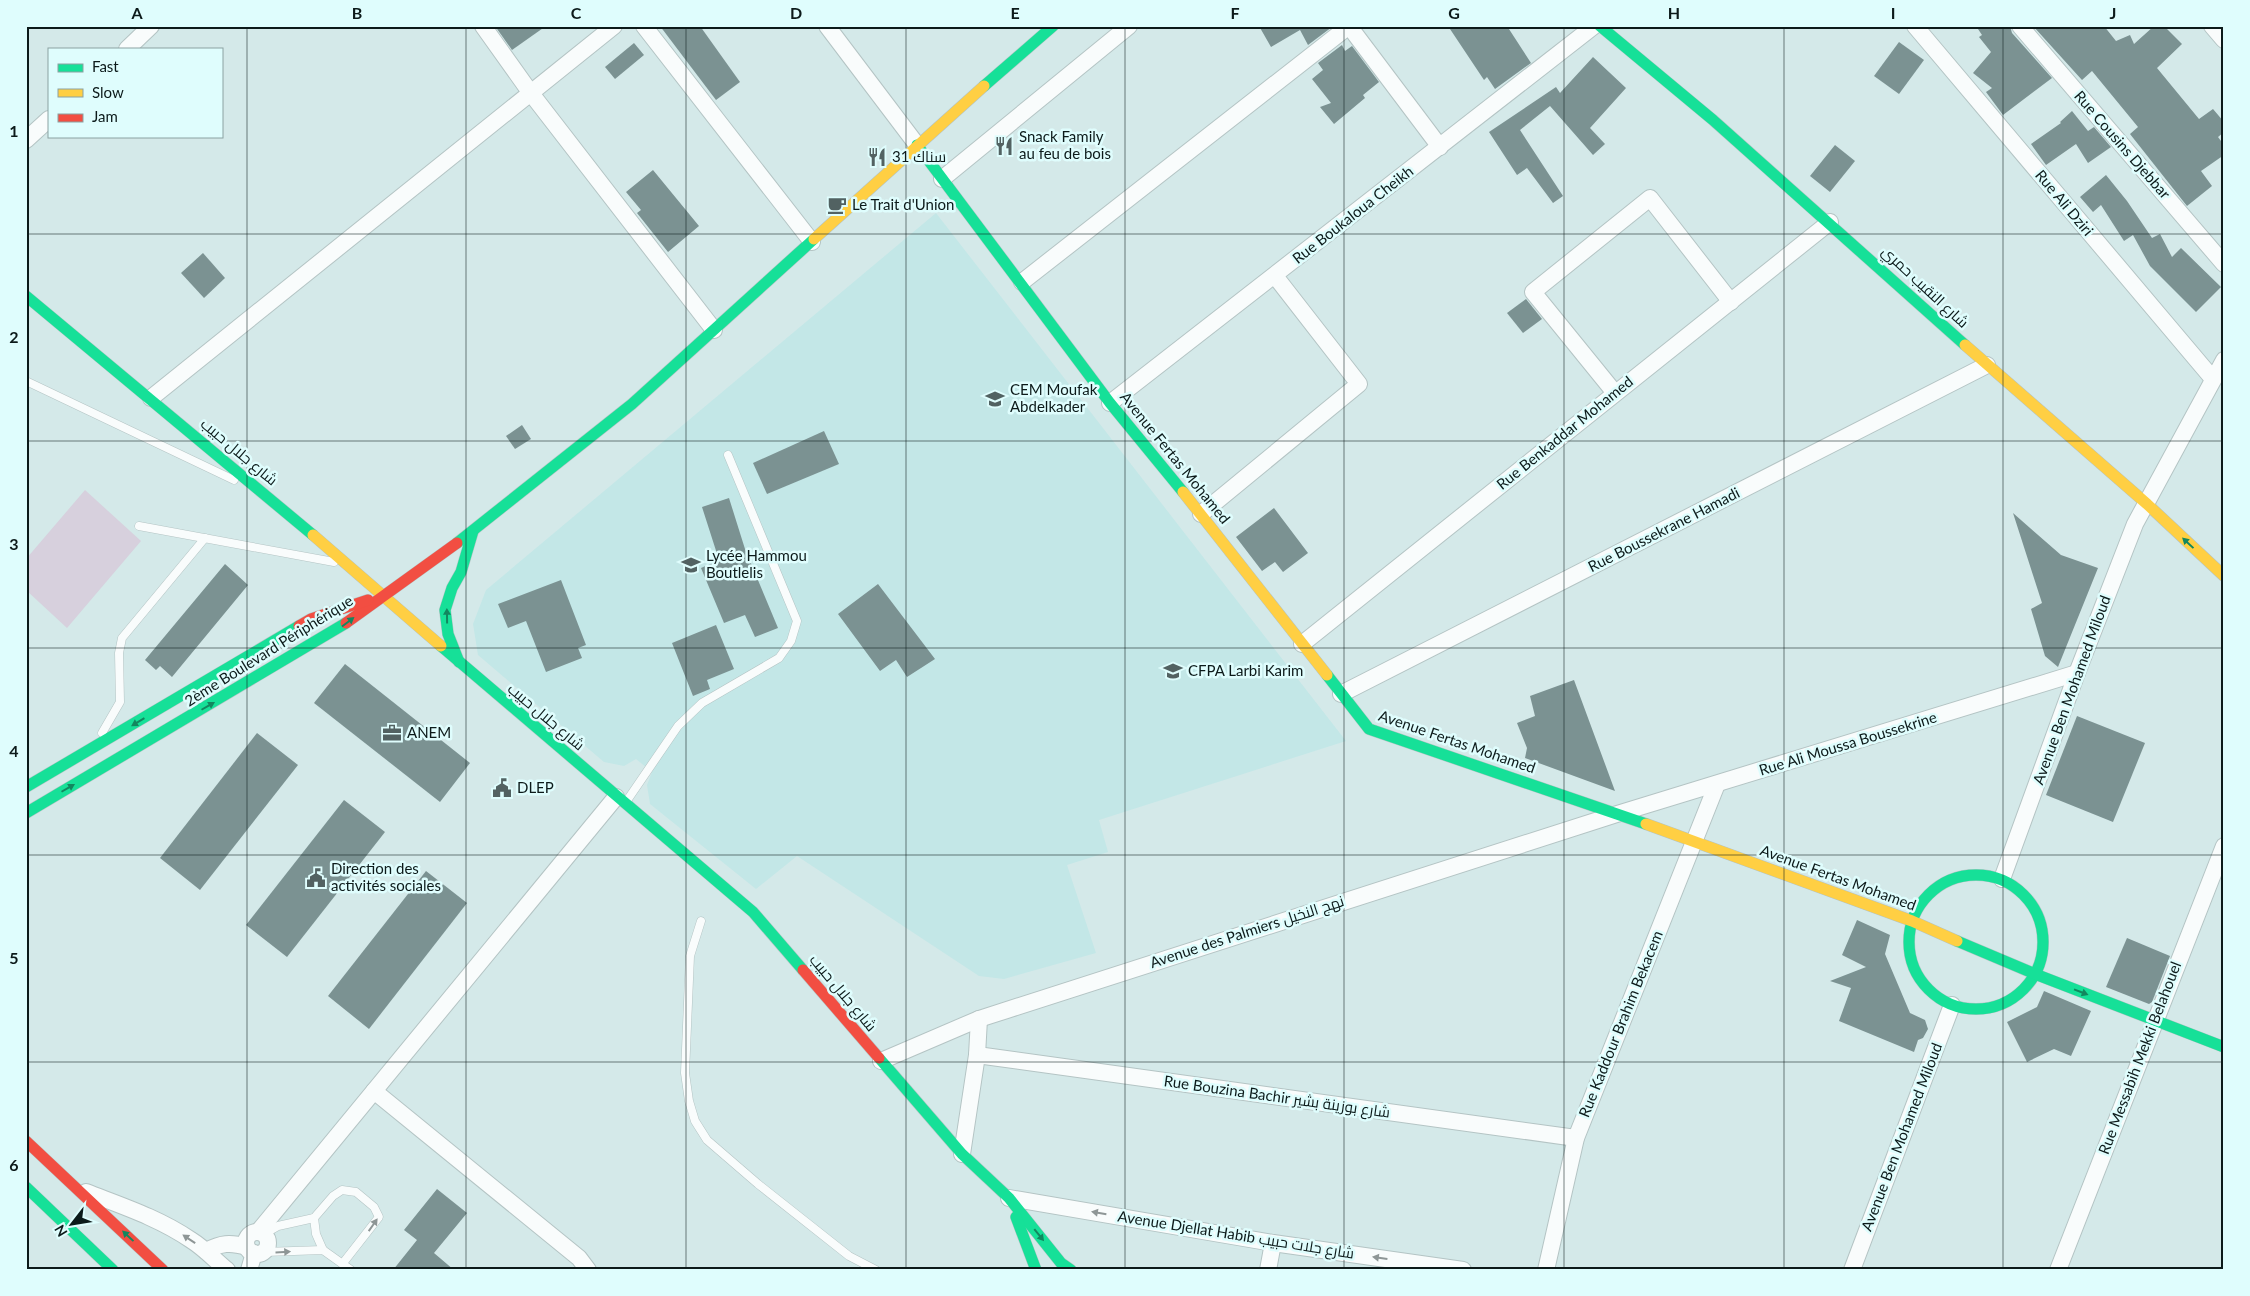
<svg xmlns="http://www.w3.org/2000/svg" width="2250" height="1296" font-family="Lato,Cairo,sans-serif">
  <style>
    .built { fill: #c3e7e7 }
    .green { fill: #d7d0dd }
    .building { fill: #7b9292 }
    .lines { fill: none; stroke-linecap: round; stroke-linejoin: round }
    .lane-casing { stroke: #b4c4c4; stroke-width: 9 }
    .street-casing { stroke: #b4c4c4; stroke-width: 18 }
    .fast-casing { stroke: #b4c4c4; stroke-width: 12 }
    .slow-casing { stroke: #b4c4c4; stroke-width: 12 }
    .jam-casing { stroke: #b4c4c4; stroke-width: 12 }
    .lane { stroke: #f9fcfc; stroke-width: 8 }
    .street { stroke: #f9fcfc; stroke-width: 16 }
    .fast { stroke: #16e098; stroke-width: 11 }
    .slow { stroke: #ffcf43; stroke-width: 11 }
    .jam { stroke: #f24e42; stroke-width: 11 }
    .oneway { fill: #12875f }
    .oneway2 { fill: #8e9696 }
    .grid { fill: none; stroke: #0c1a1a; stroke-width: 1; stroke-opacity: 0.55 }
    .labels { text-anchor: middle; stroke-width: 5; stroke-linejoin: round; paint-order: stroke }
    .poi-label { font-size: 15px; fill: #0c1a1a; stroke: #dffdfd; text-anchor: start }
    .street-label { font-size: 15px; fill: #0c1a1a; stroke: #dffdfd }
    .neatline { fill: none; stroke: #0c1a1a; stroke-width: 2 }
    .grid-label { font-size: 16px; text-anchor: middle; font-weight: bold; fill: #0c1a1a }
  </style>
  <rect width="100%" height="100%" fill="#d4e9e9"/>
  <polygon class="built" points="936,213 1346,741 1099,820 1108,852 1067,865 1096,953 1004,979 979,976 797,856 756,889 650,804 647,785 652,772 636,759 624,766 604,762 478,655 473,624 486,590"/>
  <polygon class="green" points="85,490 141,541 67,628 26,590 26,559"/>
  <g class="building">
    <polygon points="495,26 546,26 512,50"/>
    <polygon points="660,26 700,26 740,82 716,100"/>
    <polygon points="1259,26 1331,26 1332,27 1308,45 1300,30 1271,47"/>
    <polygon points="1448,26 1507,26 1531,63 1495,89 1487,77 1484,80"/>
    <polygon points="1976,26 2010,26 2012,33 2052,78 2003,115 1986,92 1992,88 1973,73 1991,52 1979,37 1982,35"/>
    <polygon points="2033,26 2104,26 2116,41 2130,35 2134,44 2154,26 2164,26 2182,44 2157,68 2199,119 2213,109 2224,122 2224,132 2218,137 2224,145 2224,155 2201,171 2212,186 2187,206 2130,134 2138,127 2092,71 2082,80"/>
    <polygon points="1899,42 1924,60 1899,94 1874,76"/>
    <polygon points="634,43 644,55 615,79 605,67"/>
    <polygon points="1342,45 1345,51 1352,46 1379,82 1363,95 1365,98 1334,124 1320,107 1331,103 1312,79 1323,70 1318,63"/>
    <polygon points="1593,57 1626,88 1590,128 1605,144 1593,155 1550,106 1520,130 1563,196 1553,203 1527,168 1517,175 1489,132 1556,87 1560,93"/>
    <polygon points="2072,111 2088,131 2094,127 2111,147 2088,163 2076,144 2046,165 2031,144 2061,123 2060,122"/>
    <polygon points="1835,145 1855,161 1830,192 1810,176"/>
    <polygon points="653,170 699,226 668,252 637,213 641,210 626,192"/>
    <polygon points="2106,175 2127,201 2152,238 2160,234 2172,257 2181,248 2221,287 2196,312 2150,266 2133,235 2124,241 2101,205 2093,212 2080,197"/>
    <polygon points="203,253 225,278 204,298 181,273"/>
    <polygon points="1526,299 1542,319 1523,333 1507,313"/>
    <polygon points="522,425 531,439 515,449 506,436"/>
    <polygon points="824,431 839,464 767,494 753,463"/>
    <polygon points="729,498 745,549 778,628 755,637 745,615 724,623 701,568 719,560 702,507"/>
    <polygon points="1274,508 1308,553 1283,572 1275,562 1262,571 1236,537"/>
    <polygon points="2013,513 2061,555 2098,568 2058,667 2045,656 2031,609 2042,603"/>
    <polygon points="225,564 248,585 172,677 160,666 156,670 145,660"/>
    <polygon points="561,580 586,645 578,648 582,658 546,672 526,621 508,628 498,604"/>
    <polygon points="878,584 935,659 907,677 896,660 880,671 838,614"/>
    <polygon points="716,625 734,669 707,680 710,689 693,696 672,643"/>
    <polygon points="345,664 470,763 440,802 314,703"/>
    <polygon points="1574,680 1615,791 1525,758 1527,748 1517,723 1535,716 1530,696"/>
    <polygon points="2077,716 2145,743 2113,822 2046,795"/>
    <polygon points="257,733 298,765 200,890 160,858"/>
    <polygon points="344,800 385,832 287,957 246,925"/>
    <polygon points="426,871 467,903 369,1029 328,996"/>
    <polygon points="1857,920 1890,935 1885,954 1910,1013 1925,1020 1928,1029 1923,1038 1918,1040 1914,1052 1839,1021 1851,988 1830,981 1866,967 1842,955"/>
    <polygon points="2127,938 2170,956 2152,1002 2149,1004 2106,987"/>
    <polygon points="2044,991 2091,1011 2071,1056 2054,1049 2027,1062 2007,1022 2037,1007"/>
    <polygon points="437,1189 467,1213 434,1253 454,1270 393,1270 417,1240 404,1230"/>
  </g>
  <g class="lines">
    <g class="lane-casing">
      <g id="lane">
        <polyline points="26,381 234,480"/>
        <polyline points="139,526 334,562"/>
        <polyline points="102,733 120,702 119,653 122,638 205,538"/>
        <polyline points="626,802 678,726 702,703 779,658 791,641 797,621 728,455"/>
        <polyline points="701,921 690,956 685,1073 689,1101 695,1121 707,1140 758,1184 849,1256 876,1270"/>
        <polyline points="314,1218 316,1234 323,1250"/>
        <polyline points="264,1234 278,1226 314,1218 333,1196 342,1190 356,1192 374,1207 379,1217 343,1263"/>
        <polyline points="264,1252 323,1250 351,1270"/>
      </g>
    </g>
    <g class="street-casing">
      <g id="street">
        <polyline points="483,26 530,92 714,330"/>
        <polyline points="644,26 812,242"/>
        <polyline points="827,26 917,145"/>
        <polyline points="1349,26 1440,147"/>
        <polyline points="1915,26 2213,379"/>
        <polyline points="2020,26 2224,264"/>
        <polyline points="2212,26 2224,40"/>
        <polyline points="127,49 151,26"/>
        <polyline points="26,140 49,119"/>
        <polyline points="942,179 1129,26"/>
        <polyline points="1022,282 1349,26"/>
        <polyline points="1615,393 1533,292 1650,198 1731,302"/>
        <polyline points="151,398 614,26"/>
        <polyline points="1110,403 1594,26"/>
        <polyline points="1201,514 1359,384 1275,276"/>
        <polyline points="1302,644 1830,222"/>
        <polyline points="1341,694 1987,365"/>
        <polyline points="2002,879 2077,673 2135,524 2224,360"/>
        <polyline points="977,1055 1576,1138"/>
        <polyline points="881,1061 979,1019 1617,814 2077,673"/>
        <polyline points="374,1091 579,1258 588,1270"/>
        <polyline points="962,1154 977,1055 979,1019"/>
        <path d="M86 1192C122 1206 159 1218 191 1240 204 1248 215 1260 227 1270"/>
        <polyline points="1009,1198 1273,1243 1463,1270"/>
        <polyline points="258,1232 616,797"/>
        <circle cx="257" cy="1243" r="11"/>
        <path d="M206 1251C221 1243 230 1242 247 1247"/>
        <polyline points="249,1270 254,1253"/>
        <polyline points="1268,1270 1273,1243"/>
        <polyline points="1546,1270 1576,1138 1717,784"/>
        <polyline points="1852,1270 1952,1005"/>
        <polyline points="2058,1270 2224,846"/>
      </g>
    </g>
    <g class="fast-casing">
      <g id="fast">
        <polyline points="1600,26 1713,120 1965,345"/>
        <polyline points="984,86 1053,26"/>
        <polyline points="917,145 1110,403 1183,492"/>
        <polyline points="26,296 313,535"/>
        <polyline points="457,543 632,404 814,239"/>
        <polyline points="441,646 753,912 803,970"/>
        <polyline points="459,662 448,634 445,610 452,588 461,572 473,531"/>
        <polyline points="1327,675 1369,729 1646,824"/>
        <polyline points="26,787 299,626"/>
        <polyline points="26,813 346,623"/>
        <circle cx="1976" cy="942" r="67"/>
        <polyline points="1957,941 2035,974 2224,1047"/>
        <polyline points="879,1058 962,1154 1009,1198 1061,1263 1071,1270"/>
        <polyline points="26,1187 113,1270"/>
        <polyline points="1016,1217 1036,1270"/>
      </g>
    </g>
    <g class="slow-casing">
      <g id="slow">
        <polyline points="814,239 984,86"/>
        <polyline points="1965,345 2147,504 2224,576"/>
        <polyline points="1183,492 1327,675"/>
        <polyline points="313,535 441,646"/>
        <polyline points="1646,824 1912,921 1957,941"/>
      </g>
    </g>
    <g class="jam-casing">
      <g id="jam">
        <polyline points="346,623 457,543"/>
        <polyline points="299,626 311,619 368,600"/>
        <polyline points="803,970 879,1058"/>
        <polyline points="26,1141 163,1270"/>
      </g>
    </g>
    <use href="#lane" class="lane"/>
    <use href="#street" class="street"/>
    <use href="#fast" class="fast"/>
    <use href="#slow" class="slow"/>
    <use href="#jam" class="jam"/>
  </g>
  <defs><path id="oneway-solid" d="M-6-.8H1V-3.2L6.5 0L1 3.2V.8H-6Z" transform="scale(1.25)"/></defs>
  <g class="oneway">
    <use href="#oneway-solid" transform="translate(2188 543) rotate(-137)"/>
    <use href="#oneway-solid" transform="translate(447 616) rotate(-91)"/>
    <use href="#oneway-solid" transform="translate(348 622) rotate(-37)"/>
    <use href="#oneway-solid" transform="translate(208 706) rotate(-30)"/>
    <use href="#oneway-solid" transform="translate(138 722) rotate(149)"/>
    <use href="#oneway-solid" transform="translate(68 788) rotate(-30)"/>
    <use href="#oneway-solid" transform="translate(2081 992) rotate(21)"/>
    <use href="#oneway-solid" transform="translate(1039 1235) rotate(51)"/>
    <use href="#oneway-solid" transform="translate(128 1236) rotate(-137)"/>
  </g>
  <g class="oneway2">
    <use href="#oneway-solid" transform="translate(1099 1213) rotate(-170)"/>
    <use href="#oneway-solid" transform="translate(373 1225) rotate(-55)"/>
    <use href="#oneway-solid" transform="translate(189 1239) rotate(-146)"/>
    <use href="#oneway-solid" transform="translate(283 1252) rotate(-3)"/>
    <use href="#oneway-solid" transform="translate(1380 1258) rotate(-172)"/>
  </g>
  <path class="grid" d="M247 26V1270M466 26V1270M686 26V1270M906 26V1270M1125 26V1270M1344 26V1270M1564 26V1270M1784 26V1270M2003 26V1270M26 234H2224M26 441H2224M26 648H2224M26 855H2224M26 1062H2224"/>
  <defs>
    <g id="restaurant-bare" transform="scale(1.5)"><path d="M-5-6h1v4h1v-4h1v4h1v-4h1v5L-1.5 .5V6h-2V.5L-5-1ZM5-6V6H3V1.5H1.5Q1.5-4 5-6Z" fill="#526262" stroke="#dffdfd" stroke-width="2.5" paint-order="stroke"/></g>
    <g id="cafe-bare" transform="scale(1.5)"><path d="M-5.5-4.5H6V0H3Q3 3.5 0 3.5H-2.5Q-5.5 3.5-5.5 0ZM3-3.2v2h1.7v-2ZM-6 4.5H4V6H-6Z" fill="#526262" stroke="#dffdfd" stroke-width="2.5" paint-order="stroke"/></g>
    <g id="school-bare" transform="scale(1.5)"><path d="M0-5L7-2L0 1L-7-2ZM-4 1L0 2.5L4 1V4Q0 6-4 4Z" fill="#526262" stroke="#dffdfd" stroke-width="2.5" paint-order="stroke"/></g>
    <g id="university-bare" transform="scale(1.5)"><path d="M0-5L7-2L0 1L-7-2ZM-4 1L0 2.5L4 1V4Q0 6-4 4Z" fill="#526262" stroke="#dffdfd" stroke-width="2.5" paint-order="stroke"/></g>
    <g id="office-bare" transform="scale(1.5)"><path d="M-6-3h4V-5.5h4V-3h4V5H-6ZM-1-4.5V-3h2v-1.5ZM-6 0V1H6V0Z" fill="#526262" stroke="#dffdfd" stroke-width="2.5" paint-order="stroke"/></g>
    <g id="civic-bare" transform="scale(1.5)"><path d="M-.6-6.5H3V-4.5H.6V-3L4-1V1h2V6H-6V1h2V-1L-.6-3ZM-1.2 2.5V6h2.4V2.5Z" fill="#526262" stroke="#dffdfd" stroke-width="2.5" paint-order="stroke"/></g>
  </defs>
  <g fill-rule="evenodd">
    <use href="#restaurant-bare" x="1004" y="146"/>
    <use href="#restaurant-bare" x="877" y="157"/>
    <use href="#cafe-bare" x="837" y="205"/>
    <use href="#school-bare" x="995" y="399"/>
    <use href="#school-bare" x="691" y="565"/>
    <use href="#university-bare" x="1173" y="671"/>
    <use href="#office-bare" x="392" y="733"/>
    <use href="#civic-bare" x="502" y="788"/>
    <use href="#civic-bare" x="316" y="878"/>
  </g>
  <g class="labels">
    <g class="poi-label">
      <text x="1019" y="142">Snack Family<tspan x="1019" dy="17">au feu de bois</tspan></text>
      <text x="892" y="162">سناك 31</text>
      <text x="852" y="210">Le Trait d'Union</text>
      <text x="1010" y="395">CEM Moufak<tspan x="1010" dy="17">Abdelkader</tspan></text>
      <text x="706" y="561">Lycée Hammou<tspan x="706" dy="17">Boutlelis</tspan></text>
      <text x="1188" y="676">CFPA Larbi Karim</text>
      <text x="407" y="738">ANEM</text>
      <text x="517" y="793">DLEP</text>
      <text x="331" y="874">Direction des<tspan x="331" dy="17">activités sociales</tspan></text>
    </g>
    <g class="street-label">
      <text transform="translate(2122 145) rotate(49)" y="5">Rue Cousins Djebbar</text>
      <text transform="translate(2064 203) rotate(50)" y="5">Rue Ali Dziri</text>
      <text transform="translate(1353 215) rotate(-38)" y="5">Rue Boukaloua Cheikh</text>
      <text transform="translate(1925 287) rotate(43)" y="5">شارع النقيب حمري</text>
      <text transform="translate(1565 433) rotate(-39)" y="5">Rue Benkaddar Mohamed</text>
      <text transform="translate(239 452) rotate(40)" y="5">شارع جلال حبيب</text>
      <text transform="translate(1175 458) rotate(51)" y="5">Avenue Fertas Mohamed</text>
      <text transform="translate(1664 530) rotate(-27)" y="5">Rue Boussekrane Hamadi</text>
      <text transform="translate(269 651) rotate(-32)" y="5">2ème Boulevard Périphérique</text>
      <text transform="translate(2072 690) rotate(-70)" y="5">Avenue Ben Mohamed Miloud</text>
      <text transform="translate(546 717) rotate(40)" y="5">شارع جلال حبيب</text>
      <text transform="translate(1457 742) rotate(19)" y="5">Avenue Fertas Mohamed</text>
      <text transform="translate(1848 744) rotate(-17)" y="5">Rue Ali Moussa Boussekrine</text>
      <text transform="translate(1838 878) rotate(20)" y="5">Avenue Fertas Mohamed</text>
      <text transform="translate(1247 932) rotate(-18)" y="5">Avenue des Palmiers نهج النخيل</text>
      <text transform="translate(843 993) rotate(50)" y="5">شارع جلال حبيب</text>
      <text transform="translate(1621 1024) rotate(-68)" y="5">Rue Kaddour Brahim Bekacem</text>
      <text transform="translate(2140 1058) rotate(-69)" y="5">Rue Messabih Mekki Belahouel</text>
      <text transform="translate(1277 1097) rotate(8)" y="5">Rue Bouzina Bachir شارع بوزينة بشير</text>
      <text transform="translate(1902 1137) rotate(-69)" y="5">Avenue Ben Mohamed Miloud</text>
      <text transform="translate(1236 1235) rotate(9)" y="5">Avenue Djellat Habib شارع جلات حبيب</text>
    </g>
  </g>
  <rect width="2250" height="1296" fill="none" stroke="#dffdfd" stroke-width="55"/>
  <rect x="48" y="48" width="175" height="90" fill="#dffdfd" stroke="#8ba2a2"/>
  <rect x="58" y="64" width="25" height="8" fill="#16e098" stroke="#8ba2a2"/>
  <text x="92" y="72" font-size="15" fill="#0c1a1a">Fast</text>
  <rect x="58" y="89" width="25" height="8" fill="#ffcf43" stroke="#8ba2a2"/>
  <text x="92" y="98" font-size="15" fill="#0c1a1a">Slow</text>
  <rect x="58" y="114" width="25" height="8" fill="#f24e42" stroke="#8ba2a2"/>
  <text x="92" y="122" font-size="15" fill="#0c1a1a">Jam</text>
  <g transform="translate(72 1224) rotate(239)" stroke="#dffdfd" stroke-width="4" paint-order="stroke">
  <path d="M0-4L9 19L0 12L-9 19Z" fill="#0c1a1a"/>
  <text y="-8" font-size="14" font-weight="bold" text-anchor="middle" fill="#0c1a1a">N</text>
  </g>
  <rect x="28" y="28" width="2194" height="1240" class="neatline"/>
  <g class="grid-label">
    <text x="137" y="19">A</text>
    <text x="357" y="19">B</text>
    <text x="576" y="19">C</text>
    <text x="796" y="19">D</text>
    <text x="1015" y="19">E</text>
    <text x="1235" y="19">F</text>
    <text x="1454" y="19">G</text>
    <text x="1674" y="19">H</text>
    <text x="1893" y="19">I</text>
    <text x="2113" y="19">J</text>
    <text x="14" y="137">1</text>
    <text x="14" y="343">2</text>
    <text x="14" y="550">3</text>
    <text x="14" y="757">4</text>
    <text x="14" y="964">5</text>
    <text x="14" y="1171">6</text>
  </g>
</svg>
